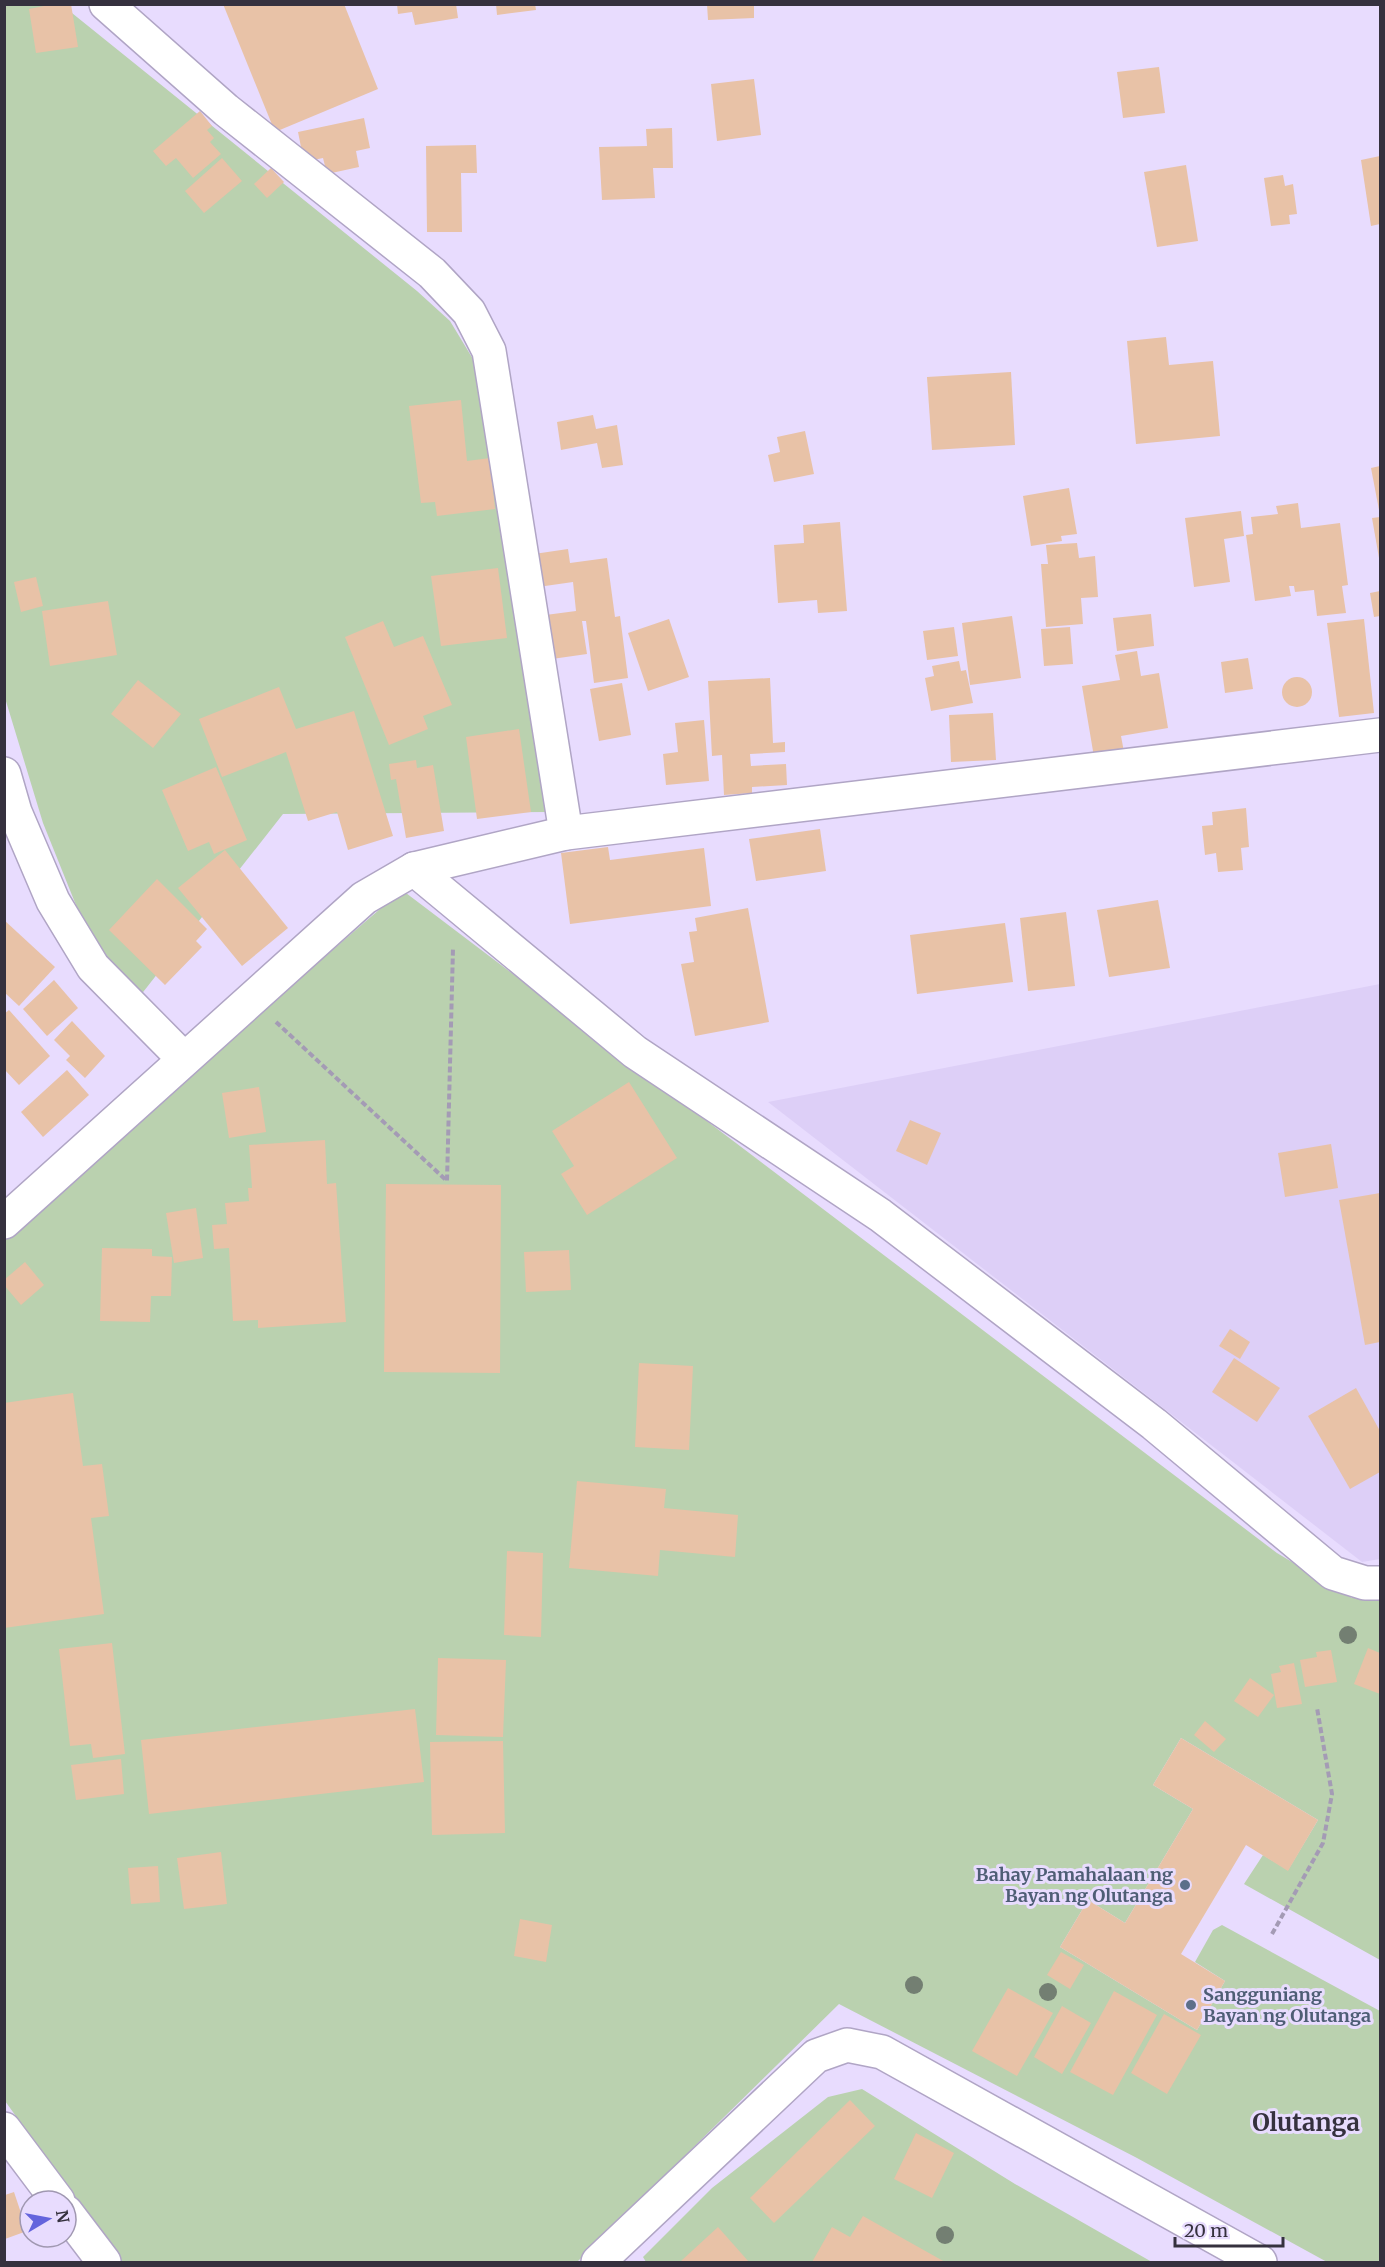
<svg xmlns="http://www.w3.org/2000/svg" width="1385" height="2267" font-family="Merriweather,serif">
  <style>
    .built { fill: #ddcff7 }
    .green { fill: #bad1af }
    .building { fill: #e8c2a7 }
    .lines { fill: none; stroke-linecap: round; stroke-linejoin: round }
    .minor-casing { stroke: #b0a5c5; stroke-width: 36 }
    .major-casing { stroke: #b0a5c5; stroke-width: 36 }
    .path { stroke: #a49bb5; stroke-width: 4; stroke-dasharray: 6 3; stroke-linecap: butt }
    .minor { stroke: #fff; stroke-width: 33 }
    .major { stroke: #fff; stroke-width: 33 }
    .tree { fill: #737f72 }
    .service-dot { fill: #5c6f8a; stroke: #e8dcfe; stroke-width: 2 }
    .labels { text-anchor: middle; stroke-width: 6; stroke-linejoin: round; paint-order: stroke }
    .service-label { font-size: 18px; font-weight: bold; fill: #4e5e75; stroke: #e8dcfe; text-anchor: end }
    .district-label { font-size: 24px; font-weight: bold; fill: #35313e; stroke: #e8dcfe }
  </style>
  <rect width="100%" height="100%" fill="#e8dcfe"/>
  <polygon class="built" points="1380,984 1380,1559 1362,1562 768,1102"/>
  <g class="green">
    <polygon points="4,5 62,5 417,291 450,321 476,364 549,812 283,814 140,996 90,940 43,823 5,698"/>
    <polygon points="402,890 1277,1553 1352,1598 1380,1594 1380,1960 1244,1884 1263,1855 1288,1870 1318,1820 1181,1738 1153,1785 1193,1809 1125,1923 1088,1900 1060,1947 1197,2030 1225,1981 1195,1962 1213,1930 1222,1925 1380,2011 1380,2262 1327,2262 1137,2158 839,2004 577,2262 121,2262 5,2101 4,1236 20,1220"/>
    <polygon points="862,2089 1015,2184 1152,2262 646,2262 643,2257 712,2188 828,2097"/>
  </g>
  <g class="building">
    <polygon points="54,4 71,4 78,47 36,53 29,9"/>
    <polygon points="223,4 344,4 378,89 275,132"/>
    <polygon points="397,4 456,4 458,18 415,25 412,12 398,14"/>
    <polygon points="496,4 535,4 536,10 497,15"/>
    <polygon points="707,4 754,4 754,18 708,20"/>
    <polygon points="1159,67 1165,113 1123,118 1117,72"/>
    <polygon points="754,79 761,135 717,141 711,84"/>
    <polygon points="200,111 212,126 207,130 214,138 210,142 221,154 193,178 176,158 166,166 153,151"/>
    <polygon points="364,118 370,148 356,151 359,167 327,174 323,158 304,162 298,132"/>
    <polygon points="672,128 673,168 653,168 655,198 602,200 599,147 647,146 646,129"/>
    <polygon points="476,145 477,173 461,173 462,232 427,232 426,146"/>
    <polygon points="1380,156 1380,224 1371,226 1361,160"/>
    <polygon points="222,158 242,181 204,213 185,191"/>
    <polygon points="1186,165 1198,241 1157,247 1144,172"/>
    <polygon points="271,168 284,182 267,198 254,184"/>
    <polygon points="1283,175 1285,186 1293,184 1297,214 1289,215 1290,224 1271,226 1264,178"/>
    <polygon points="1166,337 1169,365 1213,361 1220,436 1136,444 1127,341"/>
    <polygon points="1011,372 1015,445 932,450 927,377"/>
    <polygon points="461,400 467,461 490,458 495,509 437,516 435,502 421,503 409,406"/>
    <polygon points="593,415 596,429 617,425 623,465 602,468 597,443 561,450 557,422"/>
    <polygon points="805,431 814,474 774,482 768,455 780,452 777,437"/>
    <polygon points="1380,466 1380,510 1379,510 1371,468"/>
    <polygon points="1069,488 1077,534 1061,536 1062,541 1031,546 1023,496"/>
    <polygon points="1298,503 1301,528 1340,523 1348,585 1342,586 1346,613 1317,616 1314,590 1295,592 1294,586 1289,586 1291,596 1255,601 1246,535 1253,534 1251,517 1278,514 1276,506"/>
    <polygon points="1241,511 1244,536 1224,539 1230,582 1194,587 1185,518"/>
    <polygon points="1380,517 1380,558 1379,558 1372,518"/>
    <polygon points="840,522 847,611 818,613 817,600 778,603 774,545 804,543 803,525"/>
    <polygon points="1077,543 1079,558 1095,556 1098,597 1081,598 1083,624 1046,627 1041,564 1048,564 1046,545"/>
    <polygon points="568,549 570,563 607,558 615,617 620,616 628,678 594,683 586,621 582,621 587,654 545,660 538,616 576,611 573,582 538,587 534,554"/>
    <polygon points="498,568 507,638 441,646 431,576"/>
    <polygon points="36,577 43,606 21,612 14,582"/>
    <polygon points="1380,591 1380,616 1374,617 1370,593"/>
    <polygon points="108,601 117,655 50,666 42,611"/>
    <polygon points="1151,614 1154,646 1117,651 1113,618"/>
    <polygon points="1012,616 1021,678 970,685 962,623"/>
    <polygon points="669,619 689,677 648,691 628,633"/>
    <polygon points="1364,619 1374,713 1339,717 1327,623"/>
    <polygon points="383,621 394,647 423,636 452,705 423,716 428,729 389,745 345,637"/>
    <polygon points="954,627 958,656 927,660 923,631"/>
    <polygon points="1070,627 1073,664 1044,666 1041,629"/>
    <polygon points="1137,651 1141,676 1159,673 1168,728 1121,736 1124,752 1094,757 1082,686 1120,680 1115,655"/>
    <polygon points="1248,658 1253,689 1225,693 1221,662"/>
    <polygon points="959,661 961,671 966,670 973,703 931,711 925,678 934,676 932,666"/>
    <circle cx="1297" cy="692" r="15"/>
    <polygon points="770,678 773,743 785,742 785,752 750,754 751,766 786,764 787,785 752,787 752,793 724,795 722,755 712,756 708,681"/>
    <polygon points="138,680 181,714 153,748 111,714"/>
    <polygon points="622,683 631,735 599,741 590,689"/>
    <polygon points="279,687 296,729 354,711 393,836 348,850 337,812 308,821 286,752 222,777 199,719"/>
    <polygon points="993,713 996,760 951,762 949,715"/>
    <polygon points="704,720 709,781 666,785 663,754 678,752 675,723"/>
    <polygon points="519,729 531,812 477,819 466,737"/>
    <polygon points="416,760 417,768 433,765 444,831 406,838 396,779 391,780 389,764"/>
    <polygon points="216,767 247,840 214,854 209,842 188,851 162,790"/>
    <polygon points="1246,808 1249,847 1241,848 1243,870 1218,872 1216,853 1205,855 1202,826 1213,825 1212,812"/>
    <polygon points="820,829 826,871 756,881 749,839"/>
    <polygon points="608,847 610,860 704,848 711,906 570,924 561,853"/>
    <polygon points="225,850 288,928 242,966 178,888"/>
    <polygon points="157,879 207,929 196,941 202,947 165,985 109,930"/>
    <polygon points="1158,900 1170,968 1109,977 1097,910"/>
    <polygon points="748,908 769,1022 695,1036 681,964 694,962 689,932 697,931 695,918"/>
    <polygon points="1066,912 1075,986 1028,991 1020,918"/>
    <polygon points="4,920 55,967 19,1006 4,992"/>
    <polygon points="1005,923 1013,982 917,994 910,935"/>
    <polygon points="54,980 78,1008 47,1036 23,1009"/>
    <polygon points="9,1010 50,1056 19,1085 4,1069 4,1014"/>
    <polygon points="72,1021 105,1056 85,1078 66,1060 70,1056 54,1040"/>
    <polygon points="67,1070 89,1095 43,1137 21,1112"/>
    <polygon points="629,1082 677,1158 587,1215 561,1174 574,1166 552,1131"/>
    <polygon points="259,1087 266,1132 229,1138 222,1093"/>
    <polygon points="910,1120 941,1133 927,1165 896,1151"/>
    <polygon points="325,1140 327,1184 336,1183 346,1322 258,1328 258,1320 233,1321 229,1248 214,1249 212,1225 227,1224 225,1203 249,1201 248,1188 252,1188 249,1145"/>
    <polygon points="1331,1144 1338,1188 1285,1197 1278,1153"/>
    <polygon points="386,1184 501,1185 500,1373 384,1372"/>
    <polygon points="1380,1193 1380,1342 1365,1345 1339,1200"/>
    <polygon points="196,1208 203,1258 174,1263 166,1213"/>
    <polygon points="102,1248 152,1249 152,1256 172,1257 171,1296 151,1296 150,1322 100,1321"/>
    <polygon points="569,1250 571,1290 526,1292 524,1252"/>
    <polygon points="25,1262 44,1285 21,1305 4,1285 4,1280"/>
    <polygon points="1230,1329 1250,1342 1240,1359 1219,1346"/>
    <polygon points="1234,1358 1280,1388 1257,1422 1212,1392"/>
    <polygon points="639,1363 693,1366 689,1450 635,1447"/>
    <polygon points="1356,1388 1380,1431 1380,1472 1350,1489 1308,1416"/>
    <polygon points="73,1393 83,1466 102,1464 109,1516 91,1518 104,1614 4,1628 4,1403"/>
    <polygon points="577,1481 666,1489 664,1508 738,1515 735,1557 660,1550 658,1576 569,1568"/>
    <polygon points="507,1551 543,1553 541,1637 504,1635"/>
    <polygon points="112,1643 125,1754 93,1758 91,1744 70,1746 59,1649"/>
    <polygon points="1368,1648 1380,1653 1380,1694 1354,1684"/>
    <polygon points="1331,1650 1337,1682 1305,1687 1300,1660 1317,1657 1316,1652"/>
    <polygon points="438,1658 506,1660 503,1737 436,1735"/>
    <polygon points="1294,1663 1302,1704 1277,1708 1271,1674 1281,1672 1279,1666"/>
    <polygon points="1250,1678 1274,1695 1258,1717 1234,1701"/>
    <polygon points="415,1709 424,1782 149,1814 141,1740"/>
    <polygon points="1205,1721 1226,1739 1214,1752 1194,1735"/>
    <polygon points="1181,1738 1318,1820 1288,1871 1246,1845 1181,1954 1225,1981 1197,2030 1060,1947 1088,1900 1125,1923 1193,1809 1153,1785"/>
    <polygon points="503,1741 505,1833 432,1835 430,1742"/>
    <polygon points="121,1759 124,1794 76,1800 71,1765"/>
    <polygon points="221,1852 227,1904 184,1909 177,1858"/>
    <polygon points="158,1866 160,1902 131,1904 128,1868"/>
    <polygon points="520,1919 552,1925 546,1962 514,1956"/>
    <polygon points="1061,1952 1084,1965 1070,1989 1047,1975"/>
    <polygon points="1008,1988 1053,2013 1017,2076 972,2051"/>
    <polygon points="1114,1991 1157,2015 1113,2095 1070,2072"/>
    <polygon points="1062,2006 1091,2023 1062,2074 1034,2057"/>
    <polygon points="1164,2014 1201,2035 1167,2094 1131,2073"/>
    <polygon points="850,2100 875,2126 774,2223 750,2198"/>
    <polygon points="916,2133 954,2153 932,2198 894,2179"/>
    <polygon points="14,2192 27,2231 5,2239 5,2195"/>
    <polygon points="863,2216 945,2262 812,2262 832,2227 850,2237"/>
    <polygon points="718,2227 749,2262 682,2262 681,2261"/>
  </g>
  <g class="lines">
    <g class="minor-casing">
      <g id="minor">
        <polyline points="106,4 226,110 432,273 469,312 489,351 566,833"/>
        <polyline points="4,774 15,812 53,901 93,967 184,1059"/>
        <polyline points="414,869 635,1052 880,1215 1154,1424 1333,1573 1365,1583 1380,1583"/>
        <polyline points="4,2129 58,2201"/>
        <polyline points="66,2212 104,2262"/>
        <polyline points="598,2262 816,2056 847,2045 882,2052 1260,2262"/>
      </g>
    </g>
    <g class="major-casing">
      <polyline id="major" points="4,1222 364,898 414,869 566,833 1380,735"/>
    </g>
    <g class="path">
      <polyline points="276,1022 447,1181 453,948"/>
      <polyline points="1272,1934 1323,1843 1332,1794 1317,1708"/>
    </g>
    <use href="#minor" class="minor"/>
    <use href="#major" class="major"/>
  </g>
  <g class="tree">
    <circle cx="1348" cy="1635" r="9"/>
    <circle cx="914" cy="1985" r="9"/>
    <circle cx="1048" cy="1992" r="9"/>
    <circle cx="945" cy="2235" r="9"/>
  </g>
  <g class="service-dot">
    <circle cx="1185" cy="1885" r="6"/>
    <circle cx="1191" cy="2005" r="6"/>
  </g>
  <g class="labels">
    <g class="service-label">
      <text x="1173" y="1881">Bahay Pamahalaan ng<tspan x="1173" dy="21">Bayan ng Olutanga</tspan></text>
      <text x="1203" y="2001" text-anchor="start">Sangguniang<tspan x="1203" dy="21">Bayan ng Olutanga</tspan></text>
    </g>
    <g class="district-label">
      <text x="1306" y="2131">Olutanga</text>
    </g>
  </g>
  <rect width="1385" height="2267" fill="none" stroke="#35313e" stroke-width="12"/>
  <g transform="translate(48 2219) rotate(80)"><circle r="28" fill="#e8dcfe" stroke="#a098b1" stroke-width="1.5"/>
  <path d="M0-4.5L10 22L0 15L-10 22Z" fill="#6464dd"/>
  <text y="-9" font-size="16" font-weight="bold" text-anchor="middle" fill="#35313e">N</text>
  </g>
  <path d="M1175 2237v9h108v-9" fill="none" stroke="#35313e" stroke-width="3"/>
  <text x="1184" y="2237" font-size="18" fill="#35313e" stroke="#e8dcfe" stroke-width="4.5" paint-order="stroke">20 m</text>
</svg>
